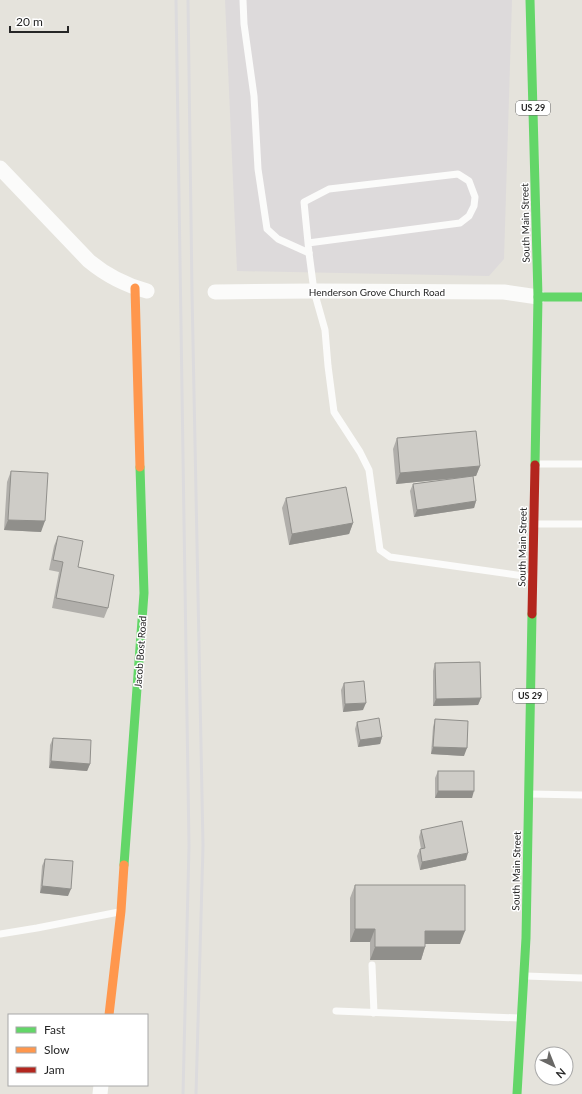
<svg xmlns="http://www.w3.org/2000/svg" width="582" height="1094" font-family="Lato,sans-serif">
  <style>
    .industrial { fill: #dddadb }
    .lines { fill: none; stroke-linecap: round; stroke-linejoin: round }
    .lane { stroke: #fbfbfa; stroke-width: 7 }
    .street { stroke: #fbfbfa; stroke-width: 15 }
    .fast { stroke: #63d668; stroke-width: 9 }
    .slow { stroke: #ff974d; stroke-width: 9 }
    .jam { stroke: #b3261e; stroke-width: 9 }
    .rail { stroke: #dcdbdd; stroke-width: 3 }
    .wall { fill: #b1afab }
    .shaded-wall { fill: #908f8b }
    .building { fill: #ceccc7; stroke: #908f8b }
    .labels { text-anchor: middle; stroke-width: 3; stroke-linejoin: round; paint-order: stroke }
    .shield { fill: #fff; stroke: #676767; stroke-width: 1 }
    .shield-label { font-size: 9px; font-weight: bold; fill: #262626 }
    .street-label { font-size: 10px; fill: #262626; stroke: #fff }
  </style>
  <rect width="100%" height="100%" fill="#e5e3dc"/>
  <polygon class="industrial" points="225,0 512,0 504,259 489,276 237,271"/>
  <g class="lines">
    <g class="lane">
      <polyline points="243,0 244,24 254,96 258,169 267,229 278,239 309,253"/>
      <polyline points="308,243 460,223 469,216 474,206 475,197 469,181 458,174 329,189 304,202 309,253 314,291 325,330 328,366 334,412 360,452 369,470 380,550 390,557 531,577"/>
      <polyline points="536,464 582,464"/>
      <polyline points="536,524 582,524"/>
      <polyline points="530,794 582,795"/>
      <polyline points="0,934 37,928 119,912"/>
      <polyline points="372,965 374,1013"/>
      <polyline points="526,976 582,978"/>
      <polyline points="336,1011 519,1018"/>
    </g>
    <g class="street">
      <path d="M0 168 89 261C106 275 125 285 147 291"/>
      <polyline points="215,292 314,291 504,292 538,297"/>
      <polyline points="100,1094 101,1085"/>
    </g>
    <g class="fast">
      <polyline points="530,0 538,297 535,465"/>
      <polyline points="538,297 582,297"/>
      <polyline points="124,865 144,593 140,467"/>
      <polyline points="517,1094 526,938 532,614"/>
    </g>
    <g class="slow">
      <polyline points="135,288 140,467"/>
      <polyline points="109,1015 121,911 124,865"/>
    </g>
    <polyline class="jam" points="532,614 535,465"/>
    <g class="rail">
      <polyline points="176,0 189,846 183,1094"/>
      <polyline points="188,0 192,292 203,846 196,1094"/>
    </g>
  </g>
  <g class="wall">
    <polygon points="397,438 480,466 476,476 473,476 476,501 474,508 414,517 410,491 413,484 469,477 396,484 393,449"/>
    <polygon points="11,471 41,532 4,530 7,482"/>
    <polygon points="286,498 353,523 349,534 289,545 282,508"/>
    <polygon points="58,536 78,567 108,608 104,618 52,608 59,572 49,570 54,546"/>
    <polygon points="435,663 481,698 478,705 433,706 433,671"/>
    <polygon points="344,683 363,710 343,712 341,690"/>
    <polygon points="435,719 464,756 431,754 433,727"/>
    <polygon points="357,722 382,737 380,744 358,747 355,729"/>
    <polygon points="53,738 90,764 87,771 49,768 50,745"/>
    <polygon points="438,771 472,798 435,798 435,778"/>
    <polygon points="421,830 466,860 420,870 417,856 420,849 421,849 419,837"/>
    <polygon points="45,859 68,896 40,893 42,866"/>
    <polygon points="355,885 460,944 425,944 425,947 421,960 370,960 370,942 350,942 350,898"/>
  </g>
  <g class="shaded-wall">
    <polygon points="480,466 476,476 396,484 400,473"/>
    <polygon points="476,501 474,508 414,517 417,510"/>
    <polygon points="8,520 45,521 41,532 4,530"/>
    <polygon points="353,523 349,534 289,545 292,534"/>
    <polygon points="481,698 478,705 433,706 436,699"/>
    <polygon points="366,703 363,710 343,712 345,704"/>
    <polygon points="382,737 380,744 358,747 360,740"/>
    <polygon points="433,747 467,748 464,756 431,754"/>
    <polygon points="51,761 90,764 87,771 49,768"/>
    <polygon points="438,791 474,791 472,798 435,798"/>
    <polygon points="468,853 466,860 420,870 422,862"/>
    <polygon points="42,886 71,889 68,896 40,893"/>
    <polygon points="355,929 375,929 370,942 350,942"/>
    <polygon points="425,931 465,931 460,944 421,944"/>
    <polygon points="375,947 425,947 421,960 370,960"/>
  </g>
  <g class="building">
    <polygon points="476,431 480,466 400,473 397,438"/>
    <polygon points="11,471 48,473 45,521 8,520"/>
    <polygon points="473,476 476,501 417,510 413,484"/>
    <polygon points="346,487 353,523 292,534 286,498"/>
    <polygon points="58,536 83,541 78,567 114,575 108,608 56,598 63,562 53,560"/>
    <polygon points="480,662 481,698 436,699 435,663"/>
    <polygon points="364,681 366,703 345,704 344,683"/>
    <polygon points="379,718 382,737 360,740 357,722"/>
    <polygon points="435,719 468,721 467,748 433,747"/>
    <polygon points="53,738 91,740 90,764 51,761"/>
    <rect x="438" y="771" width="36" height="20"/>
    <polygon points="462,821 468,853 422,862 420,849 425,848 421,830"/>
    <polygon points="45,859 73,861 71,889 42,886"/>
    <polygon points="355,885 465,885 465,931 425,931 425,947 375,947 375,929 355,929"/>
  </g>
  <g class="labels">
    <g class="shield">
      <rect x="516" y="101" width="34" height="14" rx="3"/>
      <rect x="513" y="689" width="34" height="14" rx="3"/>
    </g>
    <g class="shield-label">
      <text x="533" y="111">US 29</text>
      <text x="530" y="699">US 29</text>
    </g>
    <g class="street-label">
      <text transform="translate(525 223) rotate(-91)" y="4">South Main Street</text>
      <text x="377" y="296">Henderson Grove Church Road</text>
      <text transform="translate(522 547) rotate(-89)" y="4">South Main Street</text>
      <text transform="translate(140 652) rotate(-86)" y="4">Jacob Bost Road</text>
      <text transform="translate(516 871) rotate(-89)" y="4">South Main Street</text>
    </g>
  </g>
  <rect x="8" y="1014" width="140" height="72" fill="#ffffff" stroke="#a8a8a8"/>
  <rect x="16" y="1027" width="20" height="6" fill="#63d668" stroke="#a8a8a8"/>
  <text x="44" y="1034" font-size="12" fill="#262626">Fast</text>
  <rect x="16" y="1047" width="20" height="6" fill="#ff974d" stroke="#a8a8a8"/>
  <text x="44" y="1054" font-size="12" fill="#262626">Slow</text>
  <rect x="16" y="1067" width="20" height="6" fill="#b3261e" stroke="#a8a8a8"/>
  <text x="44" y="1074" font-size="12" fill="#262626">Jam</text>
  <g transform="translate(554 1066) rotate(137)"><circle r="19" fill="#ffffff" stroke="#a8a8a8"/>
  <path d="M0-3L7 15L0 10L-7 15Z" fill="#696866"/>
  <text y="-6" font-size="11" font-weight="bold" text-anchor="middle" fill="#262626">N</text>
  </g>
  <path d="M10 26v6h58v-6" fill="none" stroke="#262626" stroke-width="2"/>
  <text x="16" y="26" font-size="12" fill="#262626" stroke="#ffffff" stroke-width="3" paint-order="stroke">20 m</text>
</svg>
